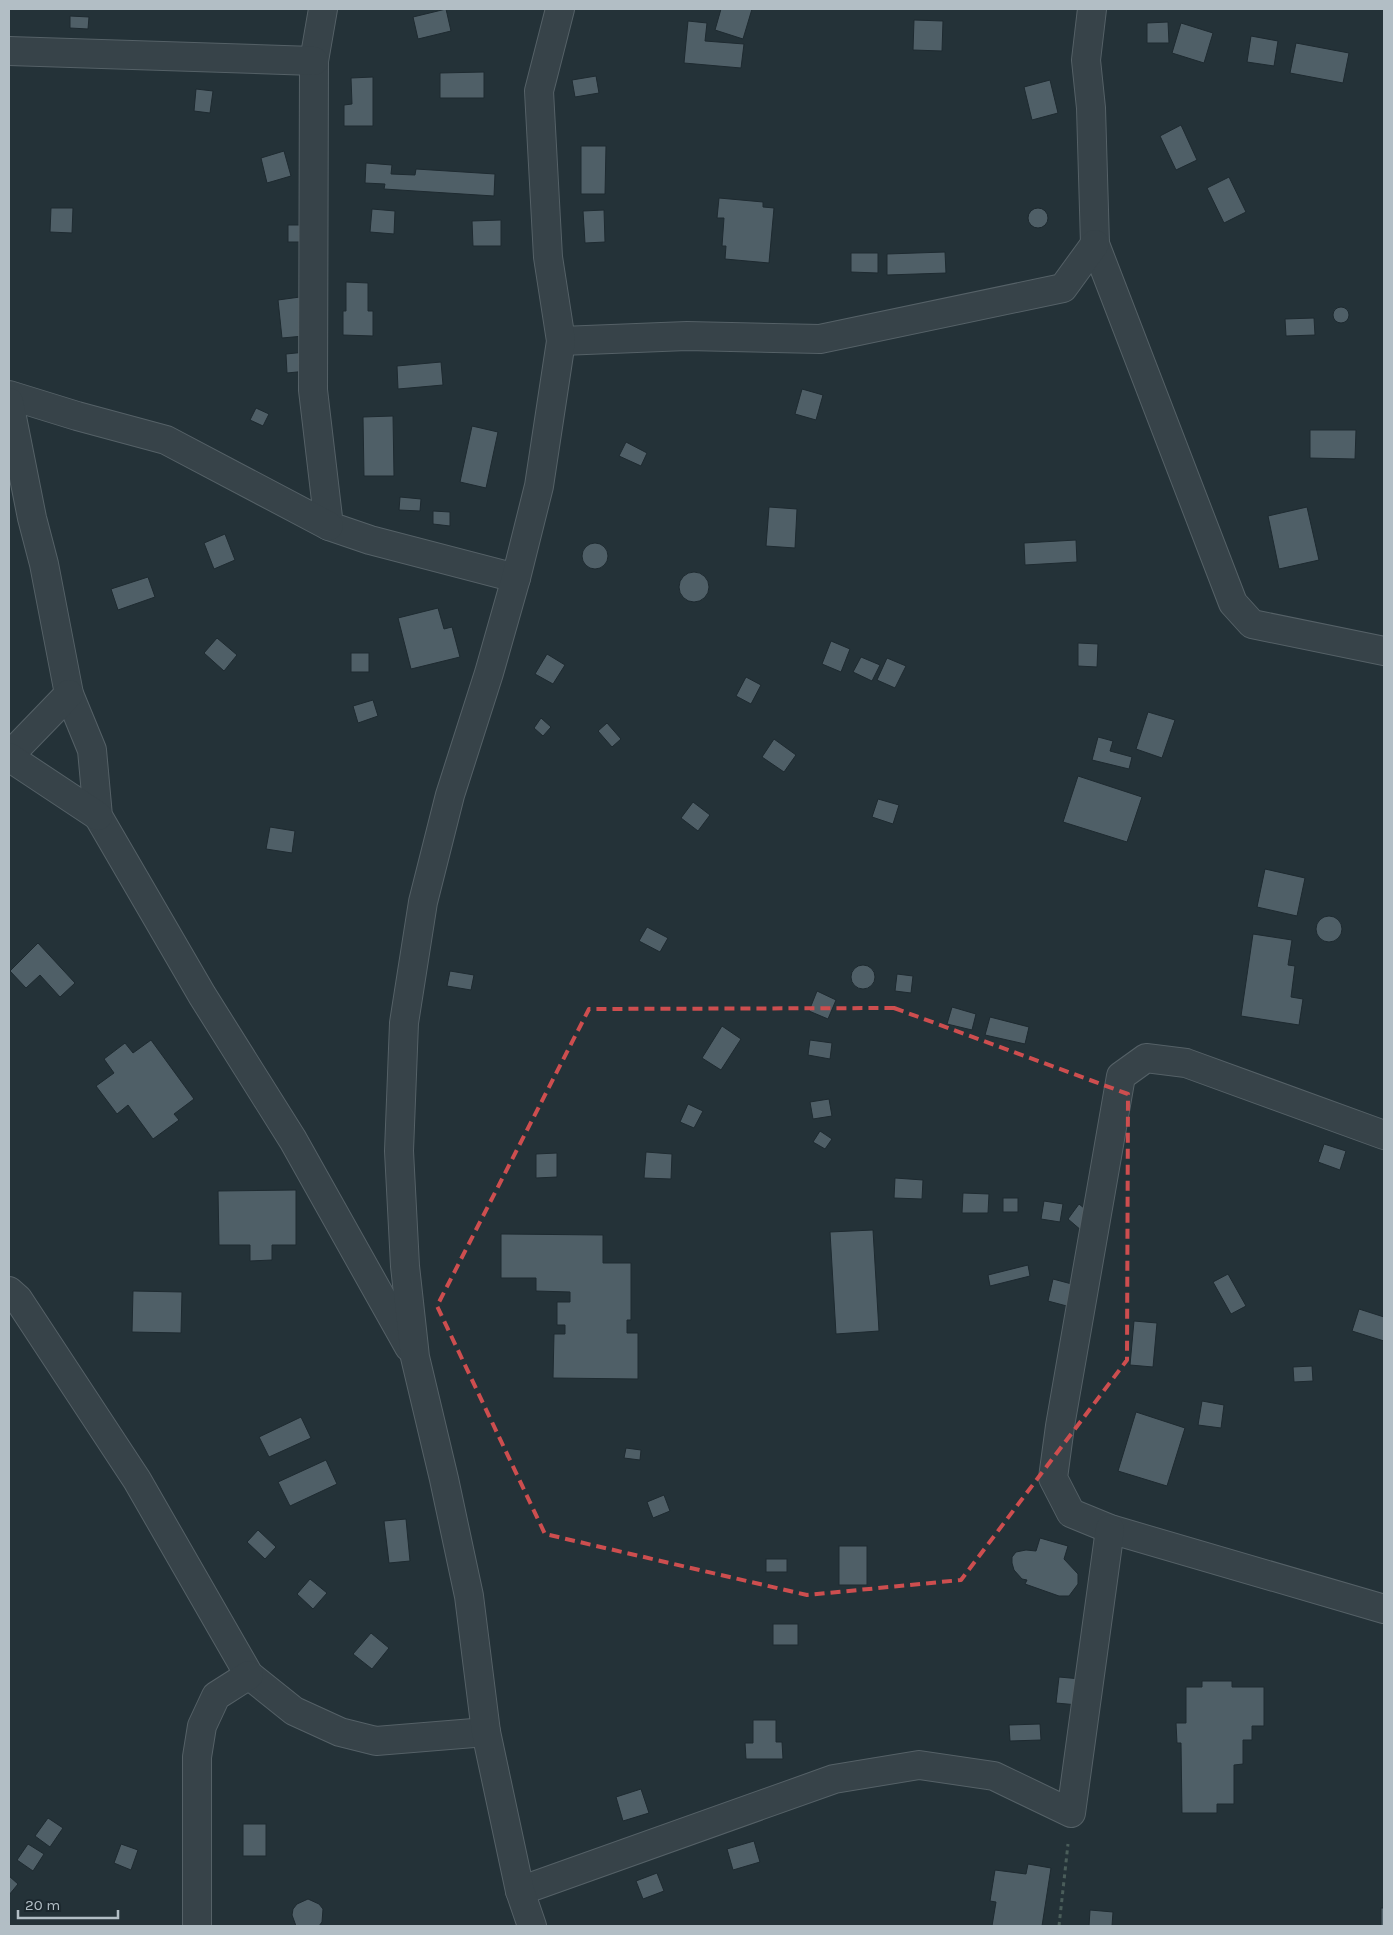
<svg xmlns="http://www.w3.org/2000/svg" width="1393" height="1935" font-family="Karla,sans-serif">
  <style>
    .building { fill: #4f5f67; stroke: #1e2a30 }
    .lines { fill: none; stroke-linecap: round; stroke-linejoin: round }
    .minor-casing { stroke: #556167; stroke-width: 30 }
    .path { stroke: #4a5d5a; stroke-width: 3; stroke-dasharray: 4 4; stroke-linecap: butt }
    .minor { stroke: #374349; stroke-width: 28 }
    .marked { fill: none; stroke: #cd4e4f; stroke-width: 4; stroke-dasharray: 10 6; stroke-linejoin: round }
  </style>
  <rect width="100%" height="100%" fill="#243238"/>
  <g class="building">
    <polygon points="446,9 451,31 418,39 413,17"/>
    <polygon points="721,9 752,9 743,39 715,30"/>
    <polygon points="70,16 89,17 88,29 70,28"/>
    <polygon points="914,20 943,21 942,51 913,50"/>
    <polygon points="688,21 707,23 705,41 744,44 741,68 684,63"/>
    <polygon points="1168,22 1169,43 1147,43 1147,23"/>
    <polygon points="1181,23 1213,33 1204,63 1172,53"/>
    <polygon points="1251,36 1278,41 1274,66 1247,62"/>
    <polygon points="1296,43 1349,53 1343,83 1290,73"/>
    <polygon points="484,72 484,98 440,98 440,73"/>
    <polygon points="596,76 599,93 575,97 572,80"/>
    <polygon points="373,77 373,126 344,126 344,105 352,104 351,78"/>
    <polygon points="1050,80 1058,113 1032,120 1024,87"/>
    <polygon points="196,89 213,91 210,113 194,111"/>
    <polygon points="1181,125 1197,160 1176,170 1160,136"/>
    <polygon points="581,146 606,146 605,194 581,194"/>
    <polygon points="284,151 291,176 267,183 261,158"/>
    <polygon points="366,163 392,165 391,174 415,175 416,169 495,174 494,196 384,189 385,184 365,183"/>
    <polygon points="1229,177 1246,212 1224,223 1207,188"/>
    <polygon points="719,198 763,202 763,207 774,208 769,263 725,259 726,246 722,246 724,218 717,218"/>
    <polygon points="51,208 73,208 72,233 50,232"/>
    <circle cx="1038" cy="218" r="10"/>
    <polygon points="372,209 395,211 394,234 370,232"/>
    <polygon points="604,210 605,242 585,243 583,211"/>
    <polygon points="501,220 501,246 473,246 472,221"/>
    <rect x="288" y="225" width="16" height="17"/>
    <polygon points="945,252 946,273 887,275 887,254"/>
    <polygon points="851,253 878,253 878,273 851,272"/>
    <polygon points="346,282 368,283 368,311 373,311 373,336 343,335 343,311 346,311"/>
    <polygon points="300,297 304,336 282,338 278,300"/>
    <circle cx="1341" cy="315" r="8"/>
    <polygon points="1314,318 1315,335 1286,336 1285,319"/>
    <polygon points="306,352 307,371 287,373 286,354"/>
    <polygon points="441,362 443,385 398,389 397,366"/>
    <polygon points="802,389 823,395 816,420 795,414"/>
    <polygon points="256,408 269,414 263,426 250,420"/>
    <polygon points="393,416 394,476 364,476 363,417"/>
    <polygon points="472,426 498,432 486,488 460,482"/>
    <polygon points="1310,430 1356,430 1355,459 1310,458"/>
    <polygon points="626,442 647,453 641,466 619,456"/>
    <polygon points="400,497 421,499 420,511 399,510"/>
    <polygon points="769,507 797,509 795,548 766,546"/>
    <polygon points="1307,507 1319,560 1279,569 1268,516"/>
    <polygon points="433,511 450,512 450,526 433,524"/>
    <polygon points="225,534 235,560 214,569 204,543"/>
    <polygon points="1076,540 1077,562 1025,565 1024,543"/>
    <circle cx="595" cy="556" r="13"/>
    <circle cx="694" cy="587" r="15"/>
    <polygon points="148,577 155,597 118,610 111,589"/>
    <polygon points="438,608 444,629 452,627 460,657 411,669 398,618"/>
    <polygon points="217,638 237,655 224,671 204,653"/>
    <polygon points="831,641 850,649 841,672 822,664"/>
    <polygon points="1078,643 1098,644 1097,667 1078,666"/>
    <rect x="351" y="653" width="18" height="19"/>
    <polygon points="547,654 565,665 553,684 535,674"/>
    <polygon points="861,657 880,665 872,681 853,672"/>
    <polygon points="887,658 906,666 895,688 877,680"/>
    <polygon points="746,677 761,685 751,704 736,696"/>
    <polygon points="373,700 378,716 358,723 353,706"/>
    <polygon points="1148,712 1175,720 1162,758 1136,749"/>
    <polygon points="541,718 551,727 543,736 534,728"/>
    <polygon points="607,723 621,739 612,747 598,731"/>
    <polygon points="1098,737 1113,741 1110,751 1132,757 1129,769 1092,760"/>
    <polygon points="774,739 796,755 784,772 762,757"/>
    <polygon points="1078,776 1142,797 1127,842 1063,822"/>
    <polygon points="878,799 899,805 893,824 872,817"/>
    <polygon points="693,802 710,815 698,831 681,818"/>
    <polygon points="270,827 295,831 292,853 266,849"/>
    <polygon points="1265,869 1305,878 1297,916 1257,907"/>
    <circle cx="1329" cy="929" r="13"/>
    <polygon points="647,927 668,938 660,952 639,941"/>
    <polygon points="1253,934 1292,940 1288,965 1295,966 1291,997 1303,999 1299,1025 1241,1016"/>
    <polygon points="38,943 75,983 60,997 40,975 26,988 10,971"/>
    <circle cx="863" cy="977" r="12"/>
    <polygon points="450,971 474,975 471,990 447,986"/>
    <polygon points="897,974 913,976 911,993 895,991"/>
    <polygon points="817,991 836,1000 828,1019 809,1011"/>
    <polygon points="952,1007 976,1014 972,1030 947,1024"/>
    <polygon points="990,1017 1029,1027 1025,1044 985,1035"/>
    <polygon points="722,1026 741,1039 721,1070 702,1058"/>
    <polygon points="151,1040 194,1099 174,1114 179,1120 153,1139 128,1105 117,1114 96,1086 114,1073 104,1059 125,1043 133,1053"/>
    <polygon points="810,1040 832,1043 830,1059 808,1055"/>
    <polygon points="829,1099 832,1116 813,1119 810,1102"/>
    <polygon points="688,1104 703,1111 694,1128 680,1122"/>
    <polygon points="820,1131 832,1139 825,1149 813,1142"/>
    <polygon points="1324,1144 1346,1151 1340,1170 1318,1162"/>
    <polygon points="646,1152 672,1154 671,1179 644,1178"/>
    <polygon points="557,1153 557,1177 536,1178 536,1154"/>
    <polygon points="895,1178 923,1180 922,1199 894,1198"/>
    <polygon points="296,1190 296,1245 272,1245 272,1260 250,1261 250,1245 219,1245 218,1191"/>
    <polygon points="963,1193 989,1194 988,1213 962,1213"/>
    <rect x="1003" y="1198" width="15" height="14"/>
    <polygon points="1044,1201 1063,1204 1060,1222 1041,1219"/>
    <polygon points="1079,1204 1094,1216 1082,1231 1068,1219"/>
    <polygon points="873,1230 879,1331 836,1334 830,1232"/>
    <polygon points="501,1234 603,1235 603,1263 631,1263 631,1320 627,1320 627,1333 638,1333 638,1379 553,1378 554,1334 565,1334 565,1325 557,1325 557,1302 570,1302 570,1292 536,1291 536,1278 501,1278"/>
    <polygon points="1028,1265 1030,1276 990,1286 988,1275"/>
    <polygon points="1228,1274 1246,1306 1231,1314 1213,1282"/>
    <polygon points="1053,1279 1083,1287 1078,1309 1048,1301"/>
    <polygon points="133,1291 182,1292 181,1333 132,1332"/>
    <polygon points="1359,1309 1384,1317 1384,1341 1352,1331"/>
    <polygon points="1134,1321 1157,1323 1153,1367 1130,1365"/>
    <polygon points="1312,1366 1313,1381 1294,1382 1293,1367"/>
    <polygon points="1202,1401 1224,1405 1221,1428 1198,1425"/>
    <polygon points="1136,1412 1185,1428 1167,1486 1118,1471"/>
    <polygon points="301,1417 311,1438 269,1457 259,1437"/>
    <polygon points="626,1448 641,1450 640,1460 624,1458"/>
    <polygon points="326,1460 337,1484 290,1506 278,1482"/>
    <polygon points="664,1495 670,1511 653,1518 647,1502"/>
    <polygon points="406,1519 410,1561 389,1563 384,1521"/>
    <polygon points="258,1530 276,1547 265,1559 247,1542"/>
    <polygon points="1040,1538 1068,1546 1064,1559 1078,1574 1078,1584 1069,1596 1059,1596 1025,1584 1027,1580 1022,1579 1014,1570 1012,1563 1012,1557 1016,1552 1026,1550 1036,1551"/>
    <rect x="839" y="1546" width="28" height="39"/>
    <rect x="766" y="1559" width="21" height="13"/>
    <polygon points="310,1579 327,1593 313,1609 297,1594"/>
    <rect x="773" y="1624" width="25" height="21"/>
    <polygon points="371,1633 389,1648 372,1669 353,1654"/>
    <polygon points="1059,1677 1081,1679 1078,1705 1056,1703"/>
    <polygon points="1202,1681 1232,1681 1232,1687 1264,1687 1264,1726 1252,1726 1252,1740 1243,1740 1243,1764 1234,1765 1234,1804 1217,1804 1217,1813 1182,1813 1181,1743 1177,1743 1176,1723 1186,1723 1186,1687 1202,1687"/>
    <polygon points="753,1720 776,1720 776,1742 782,1742 783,1759 746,1759 745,1743 753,1743"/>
    <polygon points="1040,1724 1041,1740 1010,1741 1009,1725"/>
    <polygon points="641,1789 649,1813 623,1821 616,1797"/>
    <polygon points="48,1818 63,1828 50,1847 35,1836"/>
    <rect x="243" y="1824" width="23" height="32"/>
    <polygon points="754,1841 760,1862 733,1870 727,1849"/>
    <polygon points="28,1844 44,1854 33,1871 17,1860"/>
    <polygon points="121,1844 138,1850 131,1870 114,1863"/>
    <polygon points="1028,1864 1051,1868 1042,1926 992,1926 996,1902 990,1901 995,1870 1026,1874"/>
    <polygon points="657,1873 664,1891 643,1899 636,1881"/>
    <polygon points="9,1876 18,1884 9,1895"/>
    <polygon points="308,1899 319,1904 323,1909 322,1922 319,1926 296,1926 292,1915 293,1909 297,1904"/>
    <rect x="1381" y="1908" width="3" height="18"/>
    <polygon points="1090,1910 1113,1912 1112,1926 1089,1926"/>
  </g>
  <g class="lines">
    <g class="minor-casing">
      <g id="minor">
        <polyline points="323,9 314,61 313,390 329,526 370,540 516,578"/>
        <polyline points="1092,9 1086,60 1091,108 1095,244 1233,603 1252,624 1384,651"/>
        <polyline points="9,51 314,61"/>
        <polyline points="561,341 687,336 820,339 1063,288 1095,244"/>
        <polyline points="9,395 77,416 166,440 329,526"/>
        <polyline points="9,402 32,518 44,564 69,694 92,750 98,816 202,995 293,1140 409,1347"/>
        <polyline points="9,756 69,694"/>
        <polyline points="9,757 98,816"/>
        <polyline points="1384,1135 1186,1063 1146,1058 1121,1076 1060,1426 1053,1478 1071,1513 1110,1529 1384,1609"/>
        <polyline points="9,1291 18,1299 137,1480 249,1675 294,1711 340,1732 376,1741 486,1732"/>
        <polyline points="520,1891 834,1779 919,1765 994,1776 1071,1813 1110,1529"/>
        <polyline points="197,1926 197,1757 202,1726 216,1696 249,1675"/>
        <polyline points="532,1926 520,1891 486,1732 469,1596 444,1479 415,1357 405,1266 399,1151 404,1023 423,902 450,795 489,673 516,578 539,486 561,341 548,257 539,91 560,9"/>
      </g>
    </g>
    <polyline class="path" points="1059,1926 1068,1844"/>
    <use href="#minor" class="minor"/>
  </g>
  <path class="marked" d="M894 1008 1128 1094 1127 1360 961 1580 807 1595 545 1534 437 1306 589 1009Z"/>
  <rect width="1393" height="1935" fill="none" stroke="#b2bec5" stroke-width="20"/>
  <path d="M18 1910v8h100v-8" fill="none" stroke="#b2bec5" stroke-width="2.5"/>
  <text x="25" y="1910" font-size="15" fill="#b2bec5" stroke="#1c282e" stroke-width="4" paint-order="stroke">20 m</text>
</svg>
